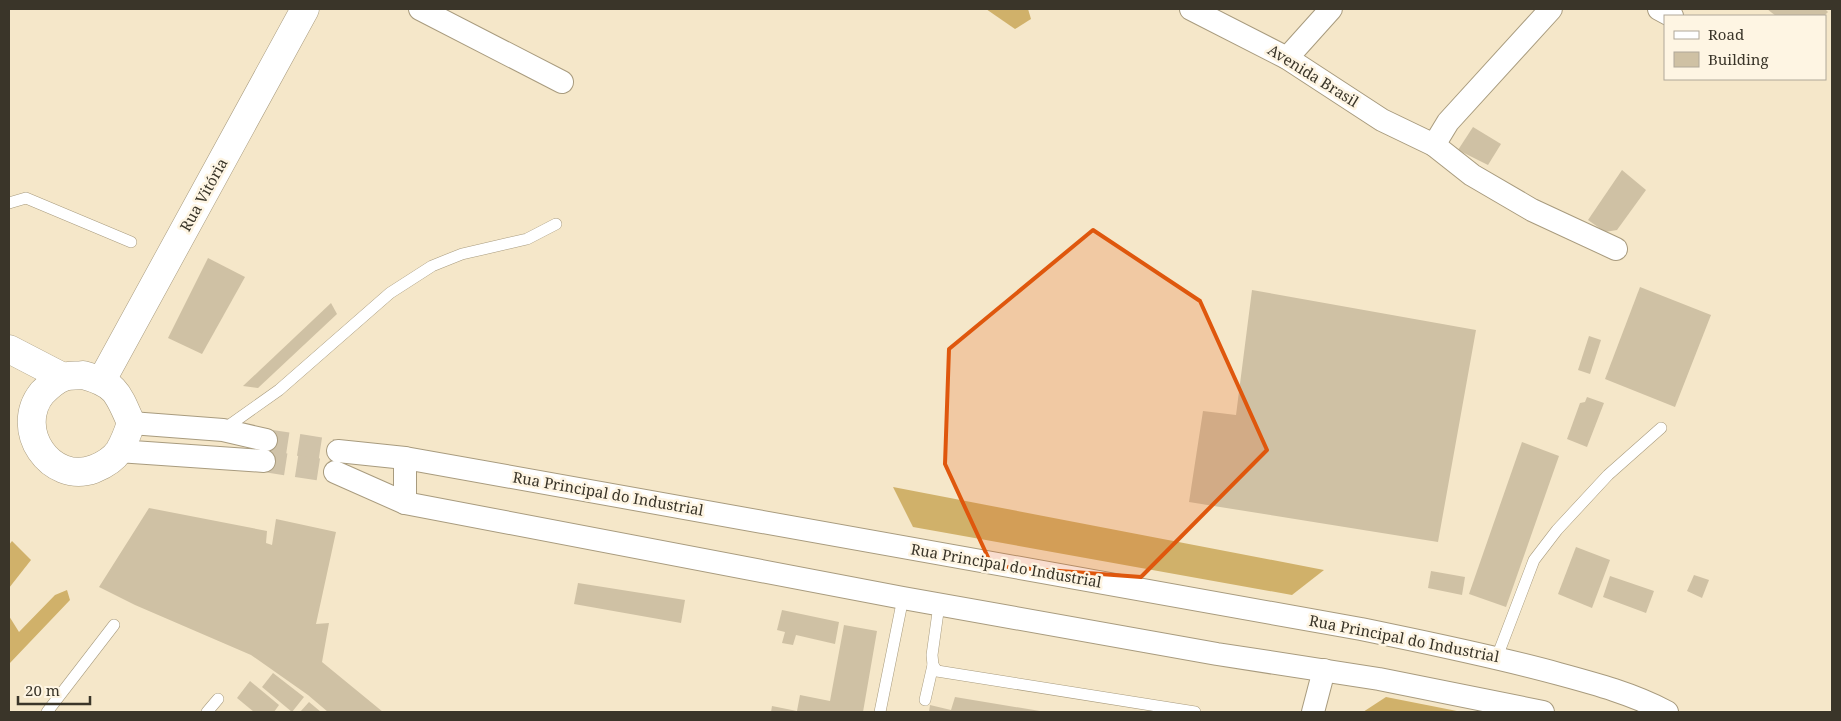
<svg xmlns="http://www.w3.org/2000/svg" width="1841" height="721" font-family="'Noto Serif',serif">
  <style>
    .forest { fill: #d0b16a }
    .building { fill: #cfc1a4 }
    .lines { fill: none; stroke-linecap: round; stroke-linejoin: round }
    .minor-tunnel { stroke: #d0c3a9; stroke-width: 22; stroke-dasharray: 22 11; stroke-linecap: butt }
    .service-casing { stroke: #a89b7e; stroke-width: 12 }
    .minor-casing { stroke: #a89b7e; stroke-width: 24 }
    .tertiary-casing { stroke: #a89b7e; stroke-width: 29 }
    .secondary-casing { stroke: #a89b7e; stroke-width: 29 }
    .service { stroke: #fff; stroke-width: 11 }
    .minor { stroke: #fff; stroke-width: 22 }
    .tertiary { stroke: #fff; stroke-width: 28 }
    .secondary { stroke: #fff; stroke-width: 28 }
    .marked { fill: #df570d; fill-opacity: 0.2; stroke: #df570d; stroke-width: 4; stroke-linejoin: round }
    .labels { text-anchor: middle; stroke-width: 5; stroke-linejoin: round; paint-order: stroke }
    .street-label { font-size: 15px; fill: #3a3529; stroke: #fef5e3 }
  </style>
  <rect width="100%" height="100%" fill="#f5e7c9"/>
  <g class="forest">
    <polygon points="986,9 1028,9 1031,19 1015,29"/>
    <polygon points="893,487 1324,570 1292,595 913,527"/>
    <polygon points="12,541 31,560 9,588 9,545"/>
    <polygon points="67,590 70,600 9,664 9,616 19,632 55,595"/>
    <polygon points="1386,697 1462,712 1363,712"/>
  </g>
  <g class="building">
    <polygon points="1767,9 1825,9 1828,12 1824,16 1776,16"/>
    <polygon points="1473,127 1501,144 1488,165 1458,150"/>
    <polygon points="1622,170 1646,190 1617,230 1605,232 1588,220"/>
    <polygon points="208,258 245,277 202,354 168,338"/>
    <polygon points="1640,287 1711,315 1675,407 1605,379"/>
    <polygon points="1252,290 1476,330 1438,542 1189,502 1203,411 1236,415"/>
    <polygon points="331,303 337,314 258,388 243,386"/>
    <polygon points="1589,336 1601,340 1590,374 1578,370"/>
    <polygon points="1587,397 1604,403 1587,447 1567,439 1580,403 1585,402"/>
    <polygon points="1522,442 1559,456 1506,607 1469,594"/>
    <polygon points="149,508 267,531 266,543 272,545 276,519 336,532 316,624 329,623 322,662 383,712 328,712 308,695 251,655 135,605 99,587"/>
    <polygon points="1576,547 1610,560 1592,608 1558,594"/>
    <polygon points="1431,571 1465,577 1462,595 1428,588"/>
    <polygon points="1694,575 1709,580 1702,598 1687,591"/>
    <polygon points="1610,576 1654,591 1646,613 1603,597"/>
    <polygon points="578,583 685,600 681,623 574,604"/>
    <polygon points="782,610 839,622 835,644 796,635 793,645 782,643 785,632 777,630"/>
    <polygon points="844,625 877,631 863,712 771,712 772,706 797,711 800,695 830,701"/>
    <polygon points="273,673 304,697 292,712 262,687"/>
    <polygon points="250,681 279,705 274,712 254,712 237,698"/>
    <polygon points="955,697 1040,711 1040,712 929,712 930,705 951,710"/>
    <polygon points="309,702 321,712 300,712"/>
  </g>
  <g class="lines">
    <g class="minor-tunnel">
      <polyline points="266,440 338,451"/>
      <polyline points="264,461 335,472"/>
    </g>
    <g class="service-casing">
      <g id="service">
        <polyline points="9,203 26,198 131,242"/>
        <polyline points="224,429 279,390 390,293 432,266 462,254 527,239 556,224"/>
        <polyline points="939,605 932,655 933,665 937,671 1195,712"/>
        <polyline points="1497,657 1534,560 1557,530 1608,475 1661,428"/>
        <polyline points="925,700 933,665"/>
        <polyline points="47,712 114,625"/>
        <polyline points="207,712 218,699"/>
        <polyline points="880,712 903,598"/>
      </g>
    </g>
    <g class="minor-casing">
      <g id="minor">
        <polyline points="420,9 562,82"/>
        <polyline points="1191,9 1287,58 1382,120 1434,145 1472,175 1532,210 1616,249"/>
        <polyline points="1659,9 1672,16"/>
        <polyline points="1287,58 1331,9"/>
        <polyline points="1434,145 1448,122 1551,9"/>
        <polyline points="131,423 223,430 266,440"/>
        <polyline points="118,451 264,461"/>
        <path d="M338 451 405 458 1361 629C1428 643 1494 656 1559 674 1596 684 1633 694 1667 712"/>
        <polyline points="405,458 405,503"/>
        <polyline points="335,472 405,503 903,598 1217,654 1379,679 1543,712"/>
        <polyline points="1313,712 1324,670"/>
      </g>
    </g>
    <g class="tertiary-casing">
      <polyline id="tertiary" points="102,380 305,9"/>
    </g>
    <g class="secondary-casing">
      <g id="secondary">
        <polyline points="9,349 63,377"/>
        <path d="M83 375C116 384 118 393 131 423 128 432 124 443 119 451 113 460 104 465 94 469 50 485 13 429 42 393 48 387 55 380 64 377 69 375 77 376 83 375Z"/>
      </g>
    </g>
    <use href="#service" class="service"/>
    <use href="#minor" class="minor"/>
    <use href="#tertiary" class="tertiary"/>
    <use href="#secondary" class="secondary"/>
  </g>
  <path class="marked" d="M1093 230 1200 301 1267 450 1141 577 992 566 945 464 949 349Z"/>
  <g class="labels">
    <g class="street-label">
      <text transform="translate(1313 76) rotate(32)" y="5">Avenida Brasil</text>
      <text transform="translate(204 195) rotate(-61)" y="5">Rua Vitória</text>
      <text transform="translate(608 494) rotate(10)" y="5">Rua Principal do Industrial</text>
      <text transform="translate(1006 566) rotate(10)" y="5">Rua Principal do Industrial</text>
      <text transform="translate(1404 639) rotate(11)" y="5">Rua Principal do Industrial</text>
    </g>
  </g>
  <rect width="1841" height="721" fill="none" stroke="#3a3529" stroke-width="20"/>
  <rect x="1664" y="15" width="162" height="65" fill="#fef5e3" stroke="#b0a899"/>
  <rect x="1674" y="31" width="25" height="8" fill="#ffffff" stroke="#b0a899"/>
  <text x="1708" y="40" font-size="15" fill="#3a3529">Road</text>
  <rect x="1674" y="52" width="25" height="15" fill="#cfc1a4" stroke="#b0a899"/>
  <text x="1708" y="65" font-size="15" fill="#3a3529">Building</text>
  <path d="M18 696v8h72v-8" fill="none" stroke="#3a3529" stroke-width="2.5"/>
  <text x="25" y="696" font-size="15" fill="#3a3529" stroke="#fef5e3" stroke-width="4" paint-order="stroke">20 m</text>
</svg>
